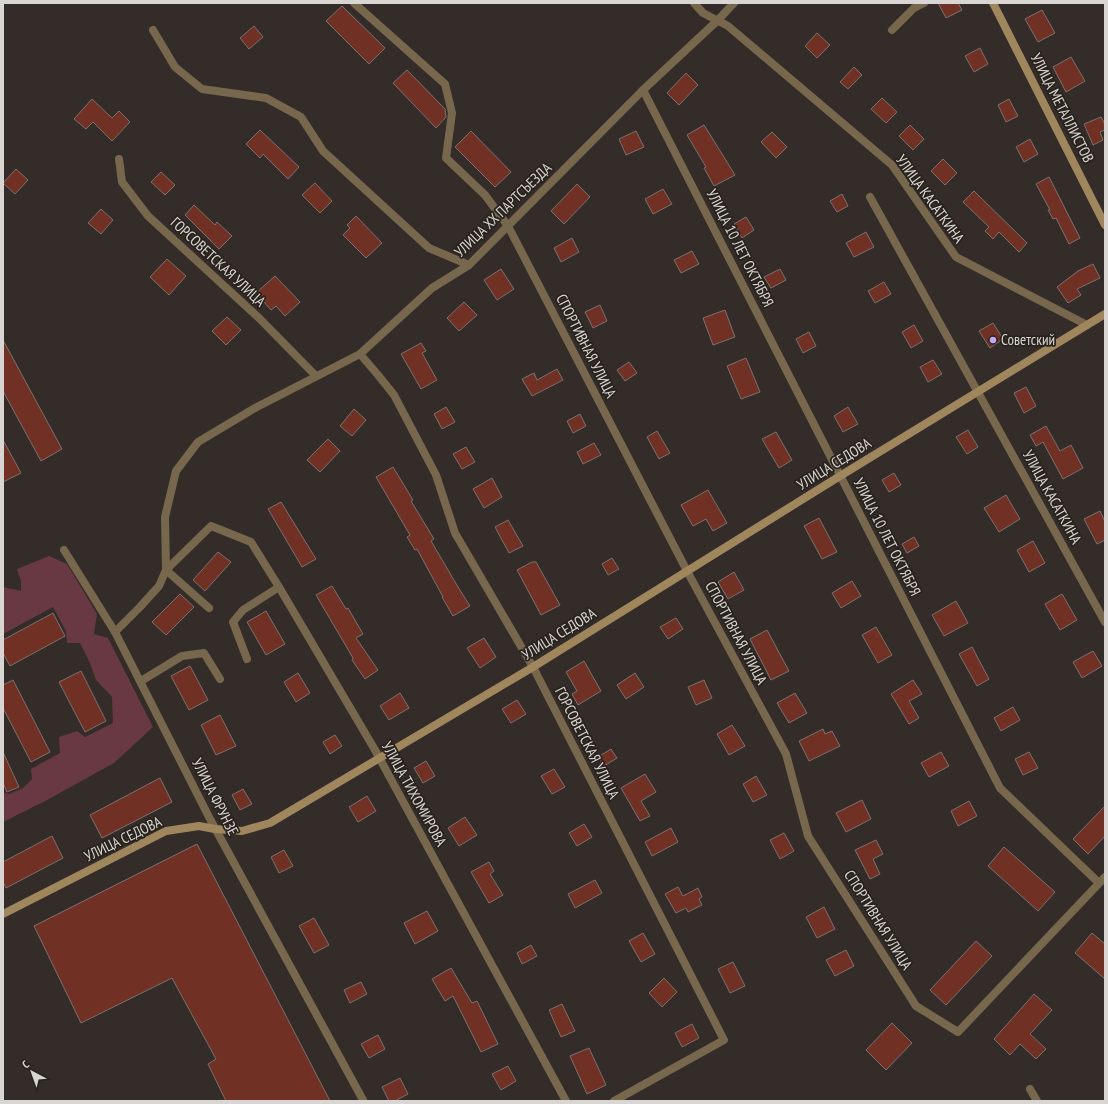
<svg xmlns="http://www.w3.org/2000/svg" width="1108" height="1104" font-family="'PT Sans Narrow',sans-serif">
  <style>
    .green { fill: #683942 }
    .building { fill: #713024; stroke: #7b716f }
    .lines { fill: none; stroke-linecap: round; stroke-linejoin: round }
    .street { stroke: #77674d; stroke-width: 8 }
    .secondary { stroke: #a0865d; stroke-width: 8 }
    .poi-dot { fill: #bfa9f4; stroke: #29231e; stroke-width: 1.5 }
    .labels { text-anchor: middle; stroke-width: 3.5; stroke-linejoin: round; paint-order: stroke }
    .street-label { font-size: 15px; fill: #d9d5d2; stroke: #29231e }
    .poi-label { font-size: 15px; fill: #d9d5d2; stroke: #29231e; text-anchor: start }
  </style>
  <rect width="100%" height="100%" fill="#332c28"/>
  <polygon class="green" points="49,556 67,564 97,614 94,634 108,638 153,727 114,763 47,800 3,822 3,792 9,794 23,788 32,779 31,769 60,753 59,737 77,731 85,737 113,723 112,697 96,680 89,661 80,643 67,643 66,631 53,607 3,634 3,587 21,591 21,581 17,569"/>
  <g class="building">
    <polygon points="938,3 958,3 962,10 946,18"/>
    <polygon points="342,6 385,48 369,64 326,21"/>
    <polygon points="1042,10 1055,33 1038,42 1025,19"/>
    <polygon points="254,26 263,37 249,49 240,38"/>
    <polygon points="817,33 830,45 817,58 805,46"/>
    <polygon points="980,48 988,64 974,72 965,56"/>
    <polygon points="1071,57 1085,81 1066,92 1053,67"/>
    <polygon points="854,67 862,75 848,89 840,82"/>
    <polygon points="407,70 445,109 446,117 436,128 393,83"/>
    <polygon points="686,73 698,85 679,105 667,93"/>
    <polygon points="882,98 897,112 886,123 871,109"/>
    <polygon points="92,99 112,118 119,111 130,122 112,141 93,122 86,129 74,119"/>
    <polygon points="1009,99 1018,116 1006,122 998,105"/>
    <polygon points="1101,117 1105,124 1105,130 1100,132 1103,140 1093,145 1084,124"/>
    <polygon points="704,125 735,175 714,186 704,168 706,167 687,135"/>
    <polygon points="910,125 924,139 913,150 899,136"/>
    <polygon points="260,130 299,167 288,179 263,154 260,158 246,144"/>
    <polygon points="471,131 511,172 495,187 455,147"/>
    <polygon points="636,131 644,147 626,155 619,139"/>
    <polygon points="772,132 787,147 776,158 761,142"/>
    <polygon points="1030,139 1038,154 1024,162 1016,147"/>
    <polygon points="943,159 957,173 945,185 931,171"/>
    <polygon points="16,169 28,180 15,194 3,183"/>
    <polygon points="161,172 175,185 165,195 151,182"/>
    <polygon points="1049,177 1080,238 1069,244 1056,218 1053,219 1048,210 1050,210 1036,184"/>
    <polygon points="315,183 332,201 320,213 302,195"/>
    <polygon points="577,184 590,197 564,224 551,211"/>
    <polygon points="663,189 672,204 653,214 645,199"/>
    <polygon points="974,191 1027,243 1019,252 999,232 993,239 985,231 989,227 963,202"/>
    <polygon points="842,194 848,206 837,212 830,201"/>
    <polygon points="194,205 215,225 217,222 232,236 219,249 185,215"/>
    <polygon points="101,209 113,220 101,234 88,223"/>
    <polygon points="356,216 382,243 366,258 343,235 350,228 347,225"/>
    <polygon points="746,217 754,230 742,238 734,224"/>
    <polygon points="866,232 874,247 854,257 846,243"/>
    <polygon points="572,238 579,252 561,262 554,248"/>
    <polygon points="692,251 699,264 681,273 674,260"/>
    <polygon points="167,259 186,276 169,295 150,277"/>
    <polygon points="1093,264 1100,278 1077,289 1081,295 1068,303 1057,287 1078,271"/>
    <polygon points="501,269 514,289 497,300 484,280"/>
    <polygon points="780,269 786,280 771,288 764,277"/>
    <polygon points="275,276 300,302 285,316 276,306 271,310 256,293"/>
    <polygon points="884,282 891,294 875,303 868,291"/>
    <polygon points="464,302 477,315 459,331 447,318"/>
    <polygon points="600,305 607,321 593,328 585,312"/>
    <polygon points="725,310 735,337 713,345 703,318"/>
    <polygon points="227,317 241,330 226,345 212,331"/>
    <polygon points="993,323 1003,339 990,348 979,331"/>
    <polygon points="914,325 923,341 911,348 902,332"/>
    <polygon points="809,332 816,346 803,353 796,339"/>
    <polygon points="3,340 62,449 41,461 3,391"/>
    <polygon points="421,343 426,351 422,353 437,380 421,389 401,354"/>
    <polygon points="746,358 760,392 741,399 727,366"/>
    <polygon points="933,360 942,374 928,382 920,367"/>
    <polygon points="629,362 637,373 625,381 617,370"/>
    <polygon points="557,369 563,380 532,396 522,379 534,373 537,380"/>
    <polygon points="1026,387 1036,406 1024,413 1014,393"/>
    <polygon points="446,407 455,422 442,429 434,414"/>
    <polygon points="848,407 858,424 843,432 834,416"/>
    <polygon points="354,409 366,420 352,436 340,426"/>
    <polygon points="580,414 586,426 573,433 567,421"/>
    <polygon points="1046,426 1060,451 1071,445 1083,468 1063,479 1043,442 1036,446 1030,435"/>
    <polygon points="968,430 978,447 967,454 956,437"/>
    <polygon points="657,431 670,453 659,459 647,437"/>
    <polygon points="776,432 792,460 779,468 762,439"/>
    <polygon points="328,439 340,451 320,472 307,460"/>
    <polygon points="3,440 21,473 3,482"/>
    <polygon points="594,443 601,455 583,464 577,452"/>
    <polygon points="466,447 475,462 462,469 453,454"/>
    <polygon points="393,467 413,500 411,501 434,539 431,541 458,587 470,606 453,616 442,597 443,597 417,549 415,550 407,537 410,535 376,477"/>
    <polygon points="894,473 901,485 889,492 882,480"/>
    <polygon points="492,478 502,497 484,508 473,489"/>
    <polygon points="708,490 727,523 713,531 706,519 693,526 681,505"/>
    <polygon points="1006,495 1020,519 999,532 984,508"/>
    <polygon points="281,502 316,559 302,567 268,509"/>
    <polygon points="1100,511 1105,522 1105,540 1097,544 1084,519"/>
    <polygon points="819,518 837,552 822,559 804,526"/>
    <polygon points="508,520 523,546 509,553 495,527"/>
    <polygon points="914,537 919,546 907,553 902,544"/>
    <polygon points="1033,541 1045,563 1029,572 1017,550"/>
    <polygon points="218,552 231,562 205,591 193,580"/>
    <polygon points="612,558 619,569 608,575 602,564"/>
    <polygon points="532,562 536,562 560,605 541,615 517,570"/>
    <polygon points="734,572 744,590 728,599 718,582"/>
    <polygon points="852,581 861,596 841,608 832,593"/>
    <polygon points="332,586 346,609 348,608 363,634 356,638 378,670 365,679 352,660 353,658 316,595"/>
    <polygon points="180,594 194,607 166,635 152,622"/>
    <polygon points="1062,594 1077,620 1060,630 1045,604"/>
    <polygon points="956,601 968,623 944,636 932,615"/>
    <polygon points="266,611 285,644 266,655 247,622"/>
    <polygon points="53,613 65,636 10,666 3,653 3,640"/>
    <polygon points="676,618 683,629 668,639 660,627"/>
    <polygon points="876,627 892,655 878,663 862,635"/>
    <polygon points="767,630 789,671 771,680 750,639"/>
    <polygon points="484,638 496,657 480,668 467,648"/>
    <polygon points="972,647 989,679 977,686 959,654"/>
    <polygon points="1093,651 1102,666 1082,678 1073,662"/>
    <polygon points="584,661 601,691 578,705 572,694 577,691 566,672"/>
    <polygon points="190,666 208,700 189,710 171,676"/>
    <polygon points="81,671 106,721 85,732 59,682"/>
    <polygon points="298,673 310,693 296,702 284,682"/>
    <polygon points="635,673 644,687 626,699 617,685"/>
    <polygon points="13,680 50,752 31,762 3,708 3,685"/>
    <polygon points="704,680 712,698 696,705 688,687"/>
    <polygon points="913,680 922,694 909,701 919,718 909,724 891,694"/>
    <polygon points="400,693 409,708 389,720 380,706"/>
    <polygon points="795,693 807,713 789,723 777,703"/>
    <polygon points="517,700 526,714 511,723 502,709"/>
    <polygon points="1013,707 1020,720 1001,731 994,718"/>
    <polygon points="220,715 236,746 216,755 201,725"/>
    <polygon points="732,725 745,746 729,755 717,734"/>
    <polygon points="823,729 825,734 832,731 840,746 809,761 799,741"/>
    <polygon points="335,735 342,746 330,754 323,742"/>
    <polygon points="611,749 617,758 604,766 598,757"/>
    <polygon points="3,752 19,787 7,792 3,783"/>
    <polygon points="941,752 949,766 929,777 921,763"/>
    <polygon points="1029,752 1038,768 1023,775 1015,759"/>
    <polygon points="426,761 435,776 423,783 414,768"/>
    <polygon points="554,769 565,787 552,794 541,776"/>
    <polygon points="645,774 656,792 641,801 650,816 640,821 621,788"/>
    <polygon points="756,776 767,795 753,802 743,784"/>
    <polygon points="160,778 172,802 102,838 90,815"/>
    <polygon points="243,789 252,804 240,810 232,795"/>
    <polygon points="367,796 376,811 358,822 349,807"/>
    <polygon points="862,800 871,819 846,832 836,813"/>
    <polygon points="969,801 977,816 958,826 951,811"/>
    <polygon points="1105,806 1105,836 1088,854 1073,839"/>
    <polygon points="465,817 477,835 459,846 448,828"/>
    <polygon points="584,824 592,837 577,846 569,833"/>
    <polygon points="671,828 678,842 652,856 645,842"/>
    <polygon points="784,833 794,851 780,859 770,840"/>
    <polygon points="52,836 63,858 6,888 3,882 3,862"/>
    <polygon points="876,840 883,854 873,859 880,874 870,879 855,850"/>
    <polygon points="197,844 330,1101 226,1101 208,1064 216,1059 172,978 81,1023 34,926"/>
    <polygon points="1004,847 1055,892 1038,911 988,866"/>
    <polygon points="284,850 293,866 279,873 271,857"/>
    <polygon points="489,862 494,871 490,874 503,895 489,903 471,872"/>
    <polygon points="595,880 602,893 575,908 568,894"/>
    <polygon points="678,887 683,896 698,888 702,897 699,899 702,905 688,912 686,908 676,913 665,894"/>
    <polygon points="824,907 835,929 817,938 806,917"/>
    <polygon points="427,911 438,931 415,944 404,923"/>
    <polygon points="314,918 329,945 314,953 299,926"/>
    <polygon points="643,933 655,954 641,962 629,941"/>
    <polygon points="1092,933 1105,944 1105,979 1075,953"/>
    <polygon points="976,941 992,956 946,1005 930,990"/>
    <polygon points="531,945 537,956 522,964 517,953"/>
    <polygon points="846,950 854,966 835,976 826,960"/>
    <polygon points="733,962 745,986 730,993 718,969"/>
    <polygon points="451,968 472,1003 477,1001 498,1044 481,1052 453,996 445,1001 432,979"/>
    <polygon points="664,978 677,992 662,1007 649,993"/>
    <polygon points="361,982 367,994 350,1003 344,990"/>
    <polygon points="1034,994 1052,1010 1030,1034 1046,1049 1036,1059 1020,1044 1010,1055 994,1039"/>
    <polygon points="562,1004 575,1031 561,1037 549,1010"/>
    <polygon points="892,1023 912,1043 886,1070 866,1050"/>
    <polygon points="692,1024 699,1038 682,1047 675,1033"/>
    <polygon points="378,1035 385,1049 369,1058 361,1044"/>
    <polygon points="589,1048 606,1085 587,1094 570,1056"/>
    <polygon points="508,1066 516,1081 501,1090 492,1074"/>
    <polygon points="400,1078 408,1094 395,1101 389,1101 382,1087"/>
  </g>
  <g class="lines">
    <g class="street">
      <polyline points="354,3 445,84 452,113 446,158 485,195 508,226 687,571 786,754 808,836 916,1006 958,1032 1105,877"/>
      <polyline points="694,3 703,13 728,26 892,165 956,257 1087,325"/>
      <polyline points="153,30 175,67 202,89 266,98 301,117 323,151 429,248 469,265"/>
      <polyline points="892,30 914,8 924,3"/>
      <polyline points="643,90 1000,788 1099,883"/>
      <polyline points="119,159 122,182 148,216 259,318 316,376"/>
      <polyline points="870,197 1105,622"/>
      <polyline points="360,354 378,375 394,395 436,475 455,533 533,667 724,1040 614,1101"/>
      <polyline points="64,550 115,632 210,819 363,1100"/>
      <polyline points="166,570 165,517 176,471 198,442 255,408 360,354 432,288 469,265 643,90 717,21 734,3"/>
      <polyline points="166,570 209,608"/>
      <polyline points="115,632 139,608 159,586 166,570 211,526 251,542 279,587 375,750 566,1101"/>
      <polyline points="247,659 233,622 243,610 279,587"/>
      <polyline points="141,681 182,656 204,653 220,679"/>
      <polyline points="1030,1089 1037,1101"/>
    </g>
    <g class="secondary">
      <polyline points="993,3 1105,225"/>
      <polyline points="3,914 166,831 199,826 215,829 242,831 270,823 533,667 840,476 1105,314"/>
    </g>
  </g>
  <circle class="poi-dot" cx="993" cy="340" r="4"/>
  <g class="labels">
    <g class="street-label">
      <text transform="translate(1062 108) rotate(63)" y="5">УЛИЦА МЕТАЛЛИСТОВ</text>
      <text transform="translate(930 199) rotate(54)" y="5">УЛИЦА КАСАТКИНА</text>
      <text transform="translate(503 210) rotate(-44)" y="5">УЛИЦА XX ПАРТСЪЕЗДА</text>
      <text transform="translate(740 248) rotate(63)" y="5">УЛИЦА 10 ЛЕТ ОКТЯБРЯ</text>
      <text transform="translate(218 262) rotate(43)" y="5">ГОРСОВЕТСКАЯ УЛИЦА</text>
      <text transform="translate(586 346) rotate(63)" y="5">СПОРТИВНАЯ УЛИЦА</text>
      <text transform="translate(834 464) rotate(-32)" y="5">УЛИЦА СЕДОВА</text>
      <text transform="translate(1052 497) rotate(61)" y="5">УЛИЦА КАСАТКИНА</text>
      <text transform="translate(887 537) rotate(63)" y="5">УЛИЦА 10 ЛЕТ ОКТЯБРЯ</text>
      <text transform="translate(736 633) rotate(62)" y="5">СПОРТИВНАЯ УЛИЦА</text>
      <text transform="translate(559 634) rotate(-32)" y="5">УЛИЦА СЕДОВА</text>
      <text transform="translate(587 743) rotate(63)" y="5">ГОРСОВЕТСКАЯ УЛИЦА</text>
      <text transform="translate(414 794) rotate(61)" y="5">УЛИЦА ТИХОМИРОВА</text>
      <text transform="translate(215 797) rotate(63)" y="5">УЛИЦА ФРУНЗЕ</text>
      <text transform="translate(123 839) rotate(-26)" y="5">УЛИЦА СЕДОВА</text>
      <text transform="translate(878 920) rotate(58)" y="5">СПОРТИВНАЯ УЛИЦА</text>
    </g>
    <g class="poi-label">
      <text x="1001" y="345">Советский</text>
    </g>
  </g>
  <rect width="1108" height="1104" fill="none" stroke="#d9d5d2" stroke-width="8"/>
  <g transform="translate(32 1072) rotate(319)" stroke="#29231e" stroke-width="3" paint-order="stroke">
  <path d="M0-3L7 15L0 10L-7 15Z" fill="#d9d5d2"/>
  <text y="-6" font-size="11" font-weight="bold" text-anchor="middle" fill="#d9d5d2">С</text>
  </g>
</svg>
